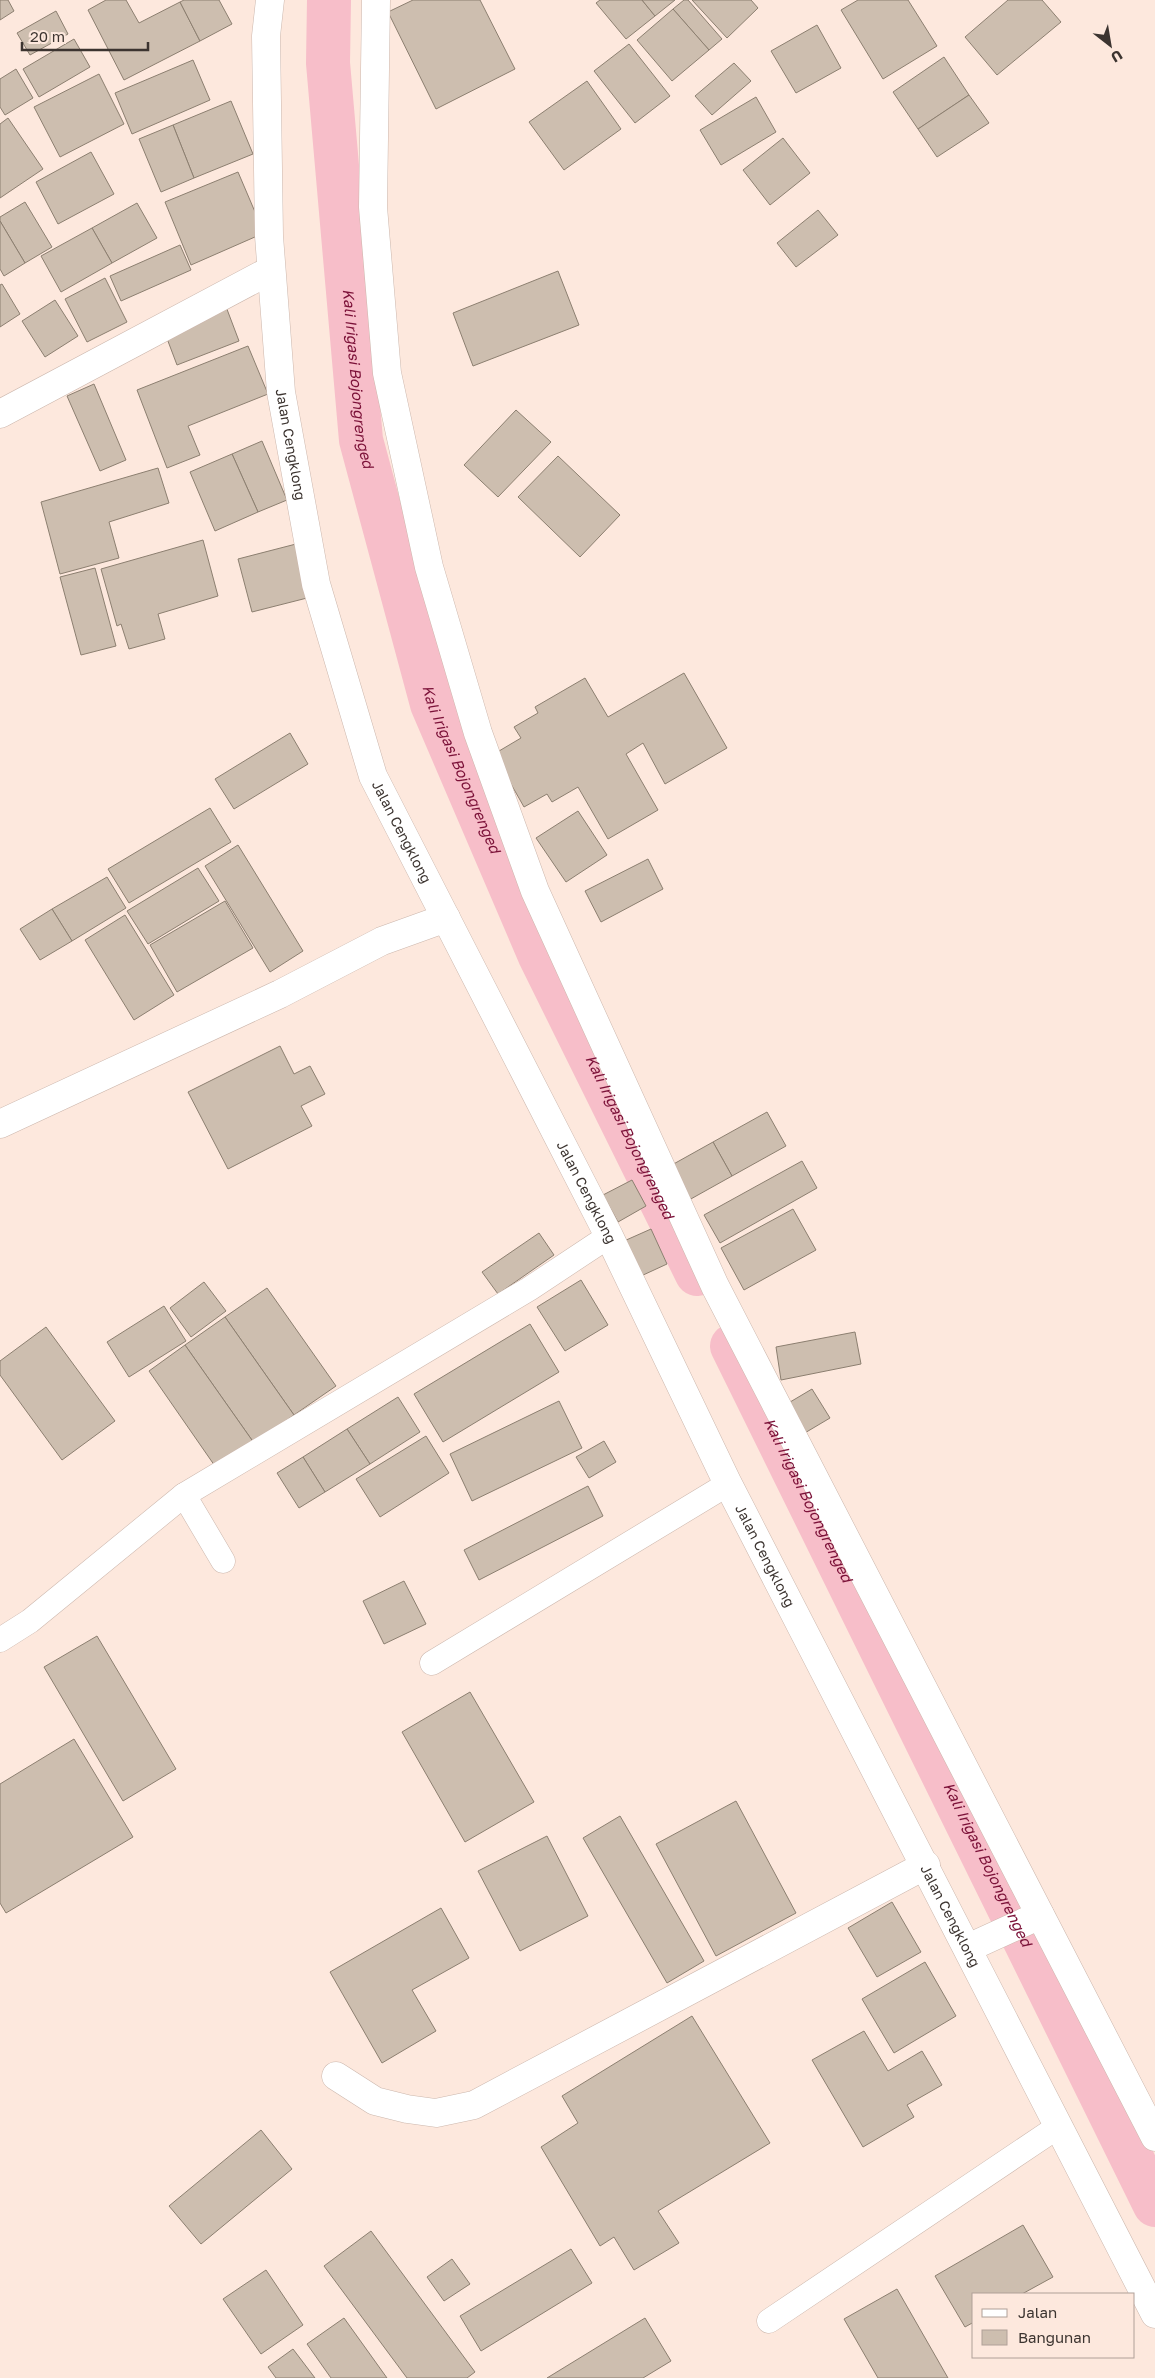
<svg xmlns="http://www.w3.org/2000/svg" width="1155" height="2378" font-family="'Golos Text',sans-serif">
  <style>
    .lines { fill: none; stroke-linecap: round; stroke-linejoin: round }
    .canal { stroke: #f7bec9; stroke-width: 44 }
    .building { fill: #cdbeaf; stroke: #8c7f70 }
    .lane-casing { stroke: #ccb7ad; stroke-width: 25 }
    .street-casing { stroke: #ccb7ad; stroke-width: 29 }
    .secondary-casing { stroke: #ccb7ad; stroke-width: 29 }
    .lane { stroke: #fff; stroke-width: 24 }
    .street { stroke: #fff; stroke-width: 28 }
    .secondary { stroke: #fff; stroke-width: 28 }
    .labels { text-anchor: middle; stroke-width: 4; stroke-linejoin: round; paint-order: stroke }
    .street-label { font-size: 14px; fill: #3c3430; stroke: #fde8dd }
    .water-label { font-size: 15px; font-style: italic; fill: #7b1138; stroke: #fde8dd }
  </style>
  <rect width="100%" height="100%" fill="#fde8dd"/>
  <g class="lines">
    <g class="canal">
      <path id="s1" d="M329 0 328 63 361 440 432 704 540 956 697 1274"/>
      <path id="s2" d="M732 1346 1155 2205"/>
    </g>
  </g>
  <g class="building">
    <polygon points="0,0 8,0 14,11 0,20"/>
    <polygon points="106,0 126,0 139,23 180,2 200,41 124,80 88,10"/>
    <polygon points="184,0 219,0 232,24 200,41 180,2"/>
    <polygon points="413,0 480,0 515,69 436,109 388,12"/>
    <polygon points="600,0 642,0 655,16 626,39 596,3"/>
    <polygon points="642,0 675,0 655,16"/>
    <polygon points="684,0 688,0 722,39 709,50 673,9"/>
    <polygon points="692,0 751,0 758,8 727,38"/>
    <polygon points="858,0 908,0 937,46 883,79 841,10"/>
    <polygon points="1008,0 1042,0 1061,22 997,75 965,37"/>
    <polygon points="673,9 709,50 672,81 637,40"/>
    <polygon points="56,11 68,34 30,55 17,33"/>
    <polygon points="817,25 841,68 796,93 771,51"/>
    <polygon points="74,39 90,67 39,97 23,69"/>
    <polygon points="629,44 670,96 635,123 594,71"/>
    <polygon points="944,57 969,95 918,129 893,92"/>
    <polygon points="193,60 210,100 132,134 115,93"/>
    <polygon points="734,63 751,81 712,115 695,96"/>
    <polygon points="16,69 33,98 5,115 0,107 0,79"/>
    <polygon points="99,74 124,124 60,157 34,107"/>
    <polygon points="587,81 621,129 564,170 529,122"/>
    <polygon points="969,95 989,123 937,157 918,129"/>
    <polygon points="756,97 776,132 721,165 700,130"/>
    <polygon points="231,101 253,154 194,178 173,125"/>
    <polygon points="8,118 43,169 0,198 0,124"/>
    <polygon points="173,125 194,178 161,192 139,139"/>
    <polygon points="783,138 810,173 770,205 743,170"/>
    <polygon points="91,152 114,194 58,224 36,182"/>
    <polygon points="238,172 264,233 191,265 165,202"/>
    <polygon points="25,202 52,247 25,263 0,221 0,217"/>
    <polygon points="137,203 157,238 112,263 92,228"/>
    <polygon points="818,210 838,235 796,267 777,243"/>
    <polygon points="0,221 25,263 4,276 0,269"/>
    <polygon points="92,228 112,263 61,292 41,256"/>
    <polygon points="180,245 191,270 121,301 110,276"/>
    <polygon points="558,271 579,325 473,366 453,313"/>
    <polygon points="105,278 127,322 87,342 65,299"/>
    <polygon points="2,284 20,314 0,327 0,285"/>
    <polygon points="55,300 78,336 45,357 22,321"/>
    <polygon points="225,304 239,341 177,365 163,328"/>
    <polygon points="248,346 268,394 188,426 200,455 167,468 137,390"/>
    <polygon points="94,384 126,460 100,471 67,396"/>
    <polygon points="516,410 551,442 498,497 464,465"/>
    <polygon points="262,441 287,500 258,512 232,454"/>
    <polygon points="232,454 258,512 215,531 190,472"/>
    <polygon points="558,456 620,515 580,557 518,497"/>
    <polygon points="158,468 169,503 109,522 119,558 60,574 41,502"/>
    <polygon points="203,540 218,596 158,614 165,639 129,649 121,624 117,626 101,569"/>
    <polygon points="296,544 311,597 252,612 238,559"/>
    <polygon points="95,568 116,646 81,655 60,577"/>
    <polygon points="684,673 727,748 665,784 643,743 626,754 658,810 608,839 578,787 552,802 547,794 524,807 494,754 521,738 514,727 538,713 535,707 585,678 608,717"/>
    <polygon points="290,733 308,764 234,809 215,779"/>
    <polygon points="210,808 231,842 129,903 108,869"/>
    <polygon points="578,811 607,855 566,882 536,838"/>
    <polygon points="238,845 303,951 270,972 205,866"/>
    <polygon points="648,859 663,889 601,922 585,891"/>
    <polygon points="198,868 219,901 148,944 127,911"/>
    <polygon points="107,877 126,908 72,941 52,909"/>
    <polygon points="225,901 253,948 177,992 150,945"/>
    <polygon points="52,909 72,941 40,960 20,929"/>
    <polygon points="125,915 174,995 134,1020 85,940"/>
    <polygon points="280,1046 294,1074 310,1066 325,1094 301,1106 312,1126 228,1169 188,1092"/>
    <polygon points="767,1112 786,1146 732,1176 713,1142"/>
    <polygon points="713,1142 732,1176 689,1200 670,1166"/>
    <polygon points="802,1161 817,1188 720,1243 704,1215"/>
    <polygon points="632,1180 646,1206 618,1222 603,1195"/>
    <polygon points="793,1209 816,1250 744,1290 721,1248"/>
    <polygon points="651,1229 667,1264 641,1276 624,1241"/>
    <polygon points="539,1233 554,1255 498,1294 482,1272"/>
    <polygon points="581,1280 608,1325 565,1351 537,1307"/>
    <polygon points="204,1282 226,1311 191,1337 170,1308"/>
    <polygon points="267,1288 336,1386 294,1415 225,1317"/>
    <polygon points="164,1306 186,1341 129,1377 107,1342"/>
    <polygon points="225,1317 294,1415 254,1443 185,1345"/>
    <polygon points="530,1324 559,1372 443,1442 414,1394"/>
    <polygon points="46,1327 115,1421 62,1460 0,1375 0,1361"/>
    <polygon points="855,1332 861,1364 781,1380 776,1347"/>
    <polygon points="185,1345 254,1443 217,1469 149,1371"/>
    <polygon points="812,1389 830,1418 798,1437 780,1408"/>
    <polygon points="398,1397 420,1432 370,1464 347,1429"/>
    <polygon points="559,1401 582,1448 472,1501 450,1454"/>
    <polygon points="347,1429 370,1464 325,1492 303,1457"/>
    <polygon points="426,1436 449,1473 380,1517 356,1479"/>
    <polygon points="604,1441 616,1462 589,1478 576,1457"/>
    <polygon points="303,1457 325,1492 299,1508 277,1473"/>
    <polygon points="588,1486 603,1516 479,1580 464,1550"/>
    <polygon points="404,1581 426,1624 384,1644 363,1601"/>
    <polygon points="97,1636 176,1769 123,1801 44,1667"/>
    <polygon points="470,1692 534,1802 465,1842 402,1732"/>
    <polygon points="74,1739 133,1837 6,1913 0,1903 0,1784"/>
    <polygon points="736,1801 796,1913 716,1956 656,1844"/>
    <polygon points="620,1816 704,1961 667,1983 583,1838"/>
    <polygon points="547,1836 588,1916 520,1951 478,1871"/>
    <polygon points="892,1902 921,1952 877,1977 848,1928"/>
    <polygon points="441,1908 469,1958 412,1990 436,2031 382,2063 330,1972"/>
    <polygon points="925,1962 956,2016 894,2053 862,1999"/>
    <polygon points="692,2016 770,2143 658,2211 679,2243 634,2270 614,2237 600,2246 541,2147 578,2123 562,2096"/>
    <polygon points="864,2031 888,2071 922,2051 942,2085 907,2105 914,2117 863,2147 812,2060"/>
    <polygon points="261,2130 292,2169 201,2244 169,2206"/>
    <polygon points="1023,2225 1053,2277 1022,2294 974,2294 974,2322 965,2327 935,2276"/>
    <polygon points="371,2231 475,2372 467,2378 407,2378 324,2266"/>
    <polygon points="571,2249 592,2283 481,2351 460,2316"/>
    <polygon points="452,2259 470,2284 444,2301 427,2277"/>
    <polygon points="266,2270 303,2325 261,2354 223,2299"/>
    <polygon points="897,2289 948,2378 878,2378 844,2319"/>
    <polygon points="344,2318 387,2378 331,2378 307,2344"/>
    <polygon points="645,2318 671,2361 643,2378 547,2378"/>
    <polygon points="293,2349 315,2378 276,2378 268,2367"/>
  </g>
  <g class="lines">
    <g class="lane-casing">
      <g id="lane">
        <polyline points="184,1495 223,1561"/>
        <polyline points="0,1640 30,1621 184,1495 529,1289 609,1236"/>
        <polyline points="432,1663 728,1484"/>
        <polyline points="769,2321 1059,2126"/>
      </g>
    </g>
    <g class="street-casing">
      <g id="street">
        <polyline points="376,0 373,207 387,373 429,567 478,733 535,891 715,1286 1155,2137"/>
        <polyline points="0,414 271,270"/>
        <polyline points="0,1124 280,994 382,941 446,918"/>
        <polyline points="968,1948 1040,1915"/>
        <polyline points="336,2076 375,2101 407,2109 436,2113 474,2105 926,1865"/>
      </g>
    </g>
    <g class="secondary-casing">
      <g id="secondary">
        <path id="s3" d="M270 0 266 36 269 236 281 392 316 584 373 776 609 1236 728 1484 1155 2314"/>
      </g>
    </g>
    <use href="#lane" class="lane"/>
    <use href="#street" class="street"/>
    <use href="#secondary" class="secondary"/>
  </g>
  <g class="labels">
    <g class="street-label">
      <text dy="5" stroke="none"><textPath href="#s3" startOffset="446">Jalan Cengklong</textPath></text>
      <text dy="5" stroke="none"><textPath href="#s3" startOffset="851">Jalan Cengklong</textPath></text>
      <text dy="5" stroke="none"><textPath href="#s3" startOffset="1256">Jalan Cengklong</textPath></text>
      <text dy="5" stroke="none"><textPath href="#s3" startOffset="1661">Jalan Cengklong</textPath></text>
      <text dy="5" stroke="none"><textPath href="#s3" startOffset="2066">Jalan Cengklong</textPath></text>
    </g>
    <g class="water-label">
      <text dy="5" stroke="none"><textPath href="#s1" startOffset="380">Kali Irigasi Bojongrenged</textPath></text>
      <text dy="5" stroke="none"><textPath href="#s1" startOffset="786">Kali Irigasi Bojongrenged</textPath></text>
      <text dy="5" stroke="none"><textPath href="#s1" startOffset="1191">Kali Irigasi Bojongrenged</textPath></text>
      <text dy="5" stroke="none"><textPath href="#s2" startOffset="172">Kali Irigasi Bojongrenged</textPath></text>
      <text dy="5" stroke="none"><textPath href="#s2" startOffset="578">Kali Irigasi Bojongrenged</textPath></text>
    </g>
  </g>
  <rect x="972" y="2293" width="162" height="65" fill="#fde8dd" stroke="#b0a098"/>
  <rect x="982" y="2309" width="25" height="8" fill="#ffffff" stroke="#b0a098"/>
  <text x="1018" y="2318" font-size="15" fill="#3c3430">Jalan</text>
  <rect x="982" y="2330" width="25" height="15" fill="#cdbeaf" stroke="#b0a098"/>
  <text x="1018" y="2343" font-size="15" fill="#3c3430">Bangunan</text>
  <g transform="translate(1110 45) rotate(149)" stroke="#fde8dd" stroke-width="4" paint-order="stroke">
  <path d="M0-4L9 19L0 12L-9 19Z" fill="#3c3430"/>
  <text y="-8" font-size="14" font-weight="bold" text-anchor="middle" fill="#3c3430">U</text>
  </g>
  <path d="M22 42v8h126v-8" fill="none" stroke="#3c3430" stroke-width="2.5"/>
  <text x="30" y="42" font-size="15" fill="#3c3430" stroke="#fde8dd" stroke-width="4" paint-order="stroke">20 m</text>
</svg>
